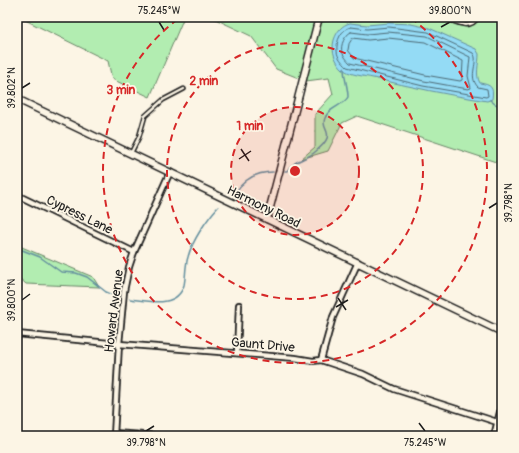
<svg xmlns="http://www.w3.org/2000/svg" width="519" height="453" font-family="Pangolin,sans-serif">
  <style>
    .green { fill: #b2edb1; stroke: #678466 }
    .water { fill: #94dbf5; stroke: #648f9e }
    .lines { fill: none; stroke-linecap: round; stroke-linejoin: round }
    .shore { stroke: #4c6873; stroke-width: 1 }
    .stream { stroke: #648f9e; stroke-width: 1.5 }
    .lane-casing { stroke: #1c1c1c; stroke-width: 5.5 }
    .street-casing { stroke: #1c1c1c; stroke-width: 8 }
    .secondary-casing { stroke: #1c1c1c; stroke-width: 9 }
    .lane { stroke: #fcf5e5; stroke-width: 2.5 }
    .street { stroke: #fcf5e5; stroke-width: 4.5 }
    .secondary { stroke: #fcf5e5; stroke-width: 6 }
    .ticks { fill: none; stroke: #1c1c1c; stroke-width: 1.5 }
    .ring { fill: none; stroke: #d62828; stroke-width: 2; stroke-dasharray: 7 5 }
    .labels { text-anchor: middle; stroke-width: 3.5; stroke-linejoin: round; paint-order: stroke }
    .street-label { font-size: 13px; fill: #1c1c1c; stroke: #fcf5e5 }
    .centre { fill: #d62828; stroke: #fcf5e5; stroke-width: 2 }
    .ring-label { font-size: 12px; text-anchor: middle; font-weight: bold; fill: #d62828; stroke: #fcf5e5; stroke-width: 3.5; stroke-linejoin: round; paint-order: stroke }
    .neatline { fill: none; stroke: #1c1c1c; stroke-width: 1.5 }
    .ticks-label { font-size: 10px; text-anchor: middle; fill: #1c1c1c }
  </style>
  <rect width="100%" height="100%" fill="#fcf5e5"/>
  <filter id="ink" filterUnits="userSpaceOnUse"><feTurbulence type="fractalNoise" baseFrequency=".025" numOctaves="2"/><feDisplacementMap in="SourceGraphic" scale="8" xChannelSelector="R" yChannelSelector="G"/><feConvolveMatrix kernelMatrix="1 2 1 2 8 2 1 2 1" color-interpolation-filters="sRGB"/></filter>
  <g filter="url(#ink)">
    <g class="green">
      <polygon points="19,17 184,17 150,97 112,79 108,61"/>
      <polygon points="211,17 277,17 322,22 352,17 502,17 502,164 357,116 342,123 328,151 301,159 315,147 315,114 333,94 329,78 306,81 276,69 251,36"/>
      <polygon points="17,245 93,277 99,287 26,284 17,276"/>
    </g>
    <g class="water">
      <path d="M350 23 367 25 389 23 411 24 429 28 476 49 479 54C479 64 475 75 480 83 491 85 494 87 492 99L487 101C448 95 411 87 373 78 364 76 351 75 344 70 335 62 331 51 334 40 337 31 342 25 350 23Z"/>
      <path d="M502 172V194C496 187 498 180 502 172Z"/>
    </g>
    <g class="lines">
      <g class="shore">
        <path d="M351 27 367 29 389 27 428 32 473 53C480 61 467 76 478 87L487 89 488 96 486 97 423 86 347 67C343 63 337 57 337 51 336 41 341 29 351 27Z"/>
        <path d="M351 32 367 34 388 32 427 36 470 57 468 76 471 88 468 89 424 81 350 63C347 60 344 56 342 52 340 45 345 35 351 32Z"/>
        <polygon points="353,38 368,40 388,38 425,42 463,61 462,80 460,81 425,75 354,58 348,50 349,44"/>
      </g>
      <g class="stream">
        <polyline points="490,100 495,104 502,106"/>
        <path d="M285 171H287C292 161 307 159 315 152 340 132 319 131 325 118 329 107 343 106 348 97 348 87 344 78 344 68"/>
        <path d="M235 193C244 179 256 172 273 172"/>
        <polyline points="17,248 40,257 61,272 76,273 87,277 106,292 118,297"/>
        <path d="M130 299C148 301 177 309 184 285 186 276 185 266 188 257 192 241 207 219 218 207"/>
      </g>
      <g class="lane-casing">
        <g id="lane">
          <polyline points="325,17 331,18 334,17"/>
          <path d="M442 17C455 21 470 32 478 17"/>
          <polyline points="131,153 139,137 145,116 163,100 184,89"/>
        </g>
      </g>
      <g class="street-casing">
        <g id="street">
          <polyline points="17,195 134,252"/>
          <polyline points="17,334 119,344 295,358 313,361 321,360 363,374 394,389 497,422"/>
          <polyline points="237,353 239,305"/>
          <polyline points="321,360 333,317 358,262"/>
          <polyline points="114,433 157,436"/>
          <polyline points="114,436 119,344 124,291 129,267 134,252 170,172"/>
          <polyline points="494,436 502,404"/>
        </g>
      </g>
      <g class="secondary-casing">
        <g id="secondary">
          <polyline points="17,99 502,332"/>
          <polyline points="267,219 319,17"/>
        </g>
      </g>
      <use href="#lane" class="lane"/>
      <use href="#street" class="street"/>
      <use href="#secondary" class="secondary"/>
    </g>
  </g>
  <path class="ticks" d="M159 22 164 30M441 27 450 22M22 88 30 83M241 149 249 161M239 159 251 151M489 208 497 203M338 298 346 310M22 300 30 294M336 307 348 300M419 423 425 431M146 431 154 426"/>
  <circle cx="295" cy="171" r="64" fill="#d62828" fill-opacity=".12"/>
  <g class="ring">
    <circle cx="295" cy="171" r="64"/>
    <circle cx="295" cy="171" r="128"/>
    <path d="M411 18A192 192 0 1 1 179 18"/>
  </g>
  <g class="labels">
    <g class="street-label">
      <text transform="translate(264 206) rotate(26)" y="5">Harmony Road</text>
      <text transform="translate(80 214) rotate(26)" y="5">Cypress Lane</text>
      <text transform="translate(113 311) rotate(-83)" y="5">Howard Avenue</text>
      <text transform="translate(263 344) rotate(5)" y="5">Gaunt Drive</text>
    </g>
  </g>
  <circle cx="295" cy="171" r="6" class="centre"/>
  <g class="ring-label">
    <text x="204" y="85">2 min</text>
    <text x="121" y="94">3 min</text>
    <text x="250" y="130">1 min</text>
  </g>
  <rect width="519" height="453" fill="none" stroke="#fcf5e5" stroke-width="44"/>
  <rect x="22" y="22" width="475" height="409" class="neatline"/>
  <g class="ticks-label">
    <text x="159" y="14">75.245°W</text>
    <text x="450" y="14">39.800°N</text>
    <text transform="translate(11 88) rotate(-90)" y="4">39.802°N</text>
    <text transform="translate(508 203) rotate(-90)" y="4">39.798°N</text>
    <text transform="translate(11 300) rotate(-90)" y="4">39.800°N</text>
    <text x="146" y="446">39.798°N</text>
    <text x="425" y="446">75.245°W</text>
  </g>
</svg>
